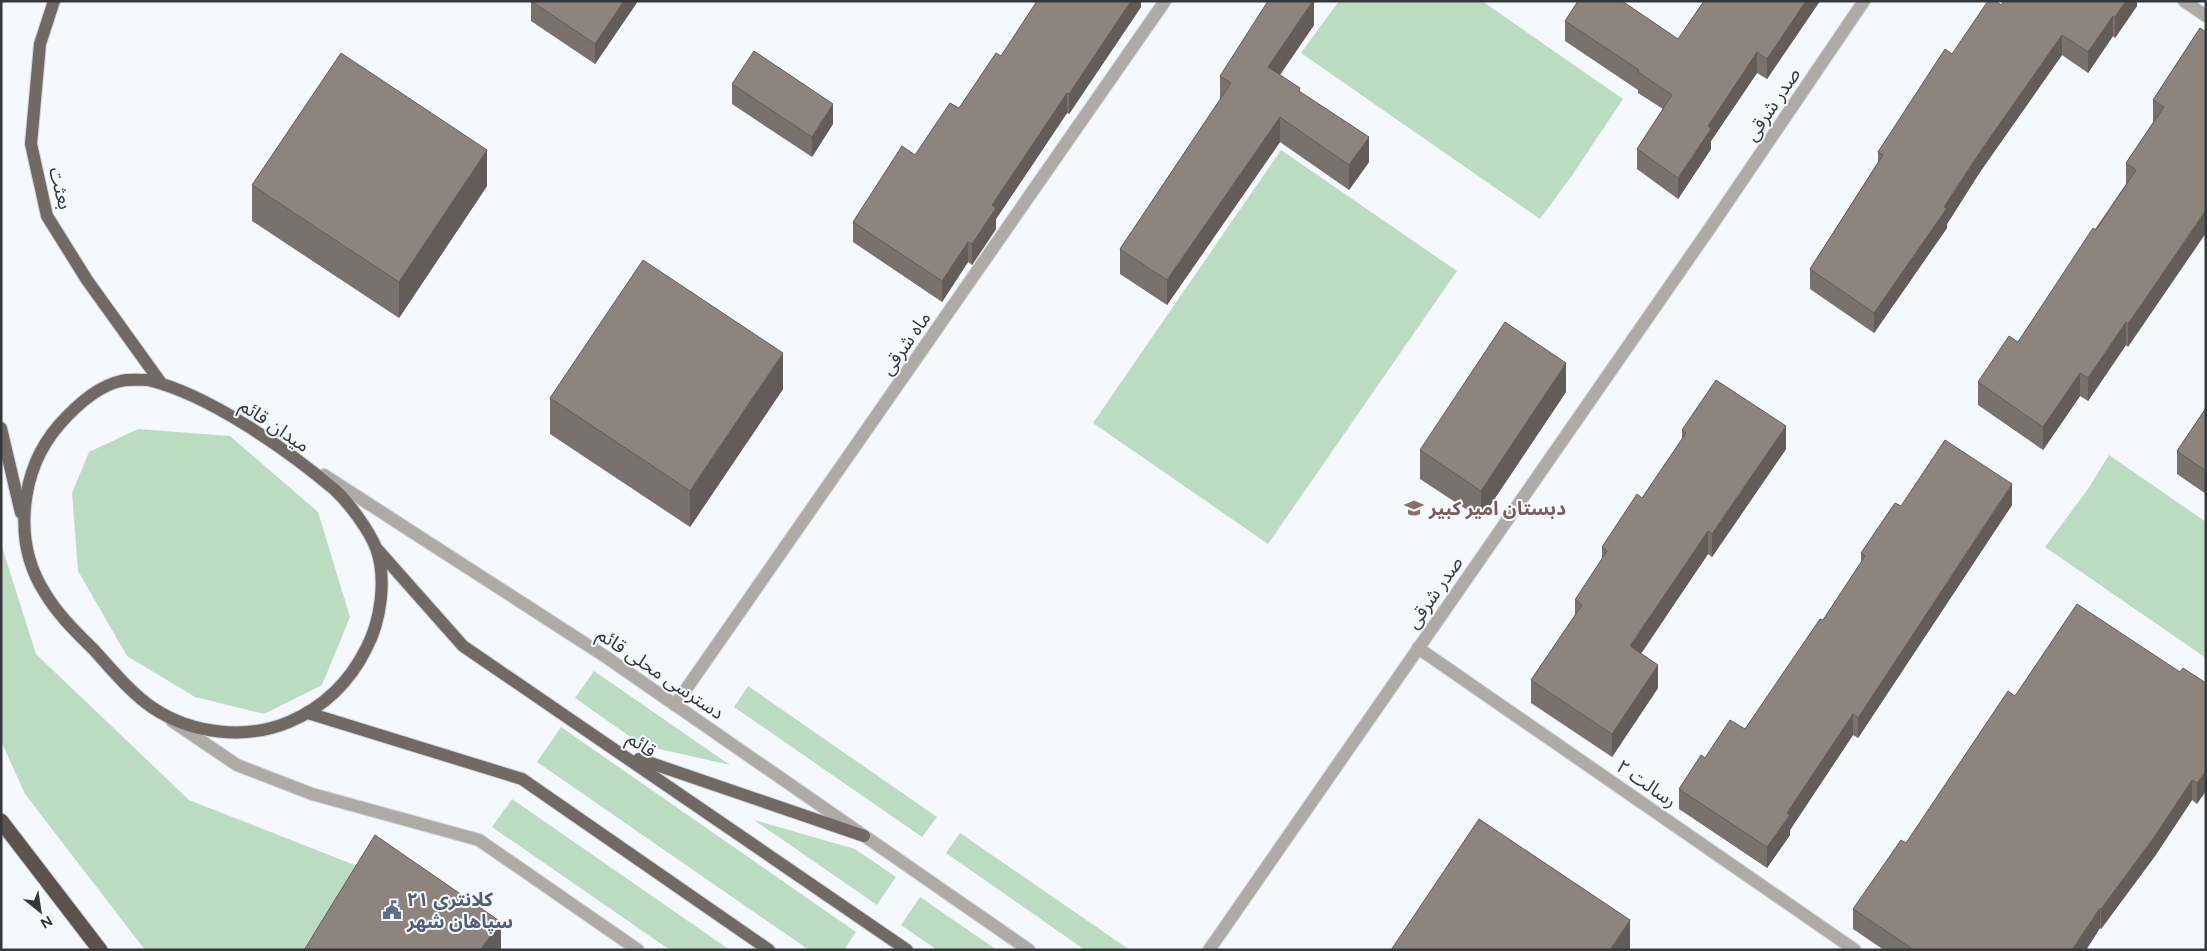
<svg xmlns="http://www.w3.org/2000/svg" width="2207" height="951" font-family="Figtree,'Noto Sans Arabic',sans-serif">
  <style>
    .green { fill: #bcdcc1 }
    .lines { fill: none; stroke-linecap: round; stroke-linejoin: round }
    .minor-casing { stroke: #d2d5db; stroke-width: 14 }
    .major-casing { stroke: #d2d5db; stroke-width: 14 }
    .highway-casing { stroke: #d2d5db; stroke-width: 17 }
    .minor { stroke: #aeaaa6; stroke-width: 12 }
    .major { stroke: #716a64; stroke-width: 12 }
    .highway { stroke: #5b534c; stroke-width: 15 }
    .wall { fill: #79726c }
    .shaded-wall { fill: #635c58 }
    .building { fill: #8d847d; stroke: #635c58 }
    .labels { text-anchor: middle; stroke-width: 4; stroke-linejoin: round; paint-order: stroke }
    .street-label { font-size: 19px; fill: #35373b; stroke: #f5f8fe }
    .education-label { font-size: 19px; font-weight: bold; fill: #785e54; stroke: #f5f8fe; text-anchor: start }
    .service-label { font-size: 19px; font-weight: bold; fill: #4e5e75; stroke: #f5f8fe; text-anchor: start }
  </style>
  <rect width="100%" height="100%" fill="#f5f8fe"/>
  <g class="green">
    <polygon points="1339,1 1482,1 1623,99 1573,174 1540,219 1301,53"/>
    <polygon points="1281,150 1457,271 1268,544 1093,423"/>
    <polygon points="138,429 230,436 318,512 350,617 322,685 264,714 195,697 127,656 78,571 72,493 89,452"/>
    <polygon points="2109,455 2206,522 2206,658 2045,547 2088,489"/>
    <polygon points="1,544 36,654 189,800 357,866 303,950 145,950 25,794 1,741"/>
    <polygon points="594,671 730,765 642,745 575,698"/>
    <polygon points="748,686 937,817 922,837 734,707"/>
    <polygon points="561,727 856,932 844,950 809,950 537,762"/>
    <polygon points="512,799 730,950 670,950 492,827"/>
    <polygon points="754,820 855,849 896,877 877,905"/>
    <polygon points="960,833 1130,950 1085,950 946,853"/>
    <polygon points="920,897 997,950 937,950 901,925"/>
  </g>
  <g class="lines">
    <g class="minor-casing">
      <g id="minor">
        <polyline points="2184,1 2206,16"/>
        <polyline points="324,475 606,657 1029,950"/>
        <polyline points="1418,648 1855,950"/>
        <polyline points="675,705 1165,1"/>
        <polyline points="172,721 237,765 312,794 479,840 638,950"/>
        <polyline points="1209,950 1710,228 1864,1"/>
      </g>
    </g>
    <g class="major-casing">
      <g id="major">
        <polyline points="54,1 40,44 31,144 47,216 87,280 161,383"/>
        <path d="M148 380C208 394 288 450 335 490 349 503 369 530 376 548 387 578 381 621 366 649 349 683 324 707 289 722 246 740 192 734 153 708 131 693 113 671 95 651 77 633 58 615 45 593 12 542 20 470 59 425 74 408 97 386 121 381 129 379 139 380 148 380Z"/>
        <polyline points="1,428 21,513"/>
        <polyline points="377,549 463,646 907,950"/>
        <polyline points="308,713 522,779 769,950"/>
        <polyline points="639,759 864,836"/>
      </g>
    </g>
    <g class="highway-casing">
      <polyline id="highway" points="1,821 100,950"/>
    </g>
    <use href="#minor" class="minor"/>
    <use href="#major" class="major"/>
    <use href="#highway" class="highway"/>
  </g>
  <g class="wall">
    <polygon points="531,1 638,1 595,64 531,21"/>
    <polygon points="1141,1 1141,7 1069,114 1067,113 996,219 996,229 972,265 968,262 942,302 853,242 853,222 959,108 1001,56"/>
    <polygon points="1314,1 1314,25 1280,75 1300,92 1369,162 1349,190 1280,142 1167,305 1120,274 1120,249 1220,100 1220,76"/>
    <polygon points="1704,1 1820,1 1767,79 1757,73 1711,141 1711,149 1678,199 1637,169 1637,149 1663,109 1638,93 1638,90 1565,41 1565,21 1678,39"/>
    <polygon points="2137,1 2137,6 2115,38 2113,36 2088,73 2062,55 1980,172 1947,224 1947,228 1874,333 1810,289 1810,269 1878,162 1878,152 1952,54 2001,5"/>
    <polygon points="2200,28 2128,347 2126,345 2088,401 2080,396 2043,450 1978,405 1978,382 2018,342 2126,184 2126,163 2153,122 2153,100"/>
    <polygon points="732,84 833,124 812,157 732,104"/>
    <polygon points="252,185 487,186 399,318 252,221"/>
    <polygon points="783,389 690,527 550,434 550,398"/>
    <polygon points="1566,392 1481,519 1420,479 1420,450"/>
    <polygon points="2206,408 2206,494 2177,474 2177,451"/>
    <polygon points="1682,430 1786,449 1712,557 1708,554 1641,654 1658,688 1612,757 1531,703 1531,680 1575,615 1575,600 1602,559 1602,547 1642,498 1682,440"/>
    <polygon points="2012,505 1858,738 1853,735 1790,830 1790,835 1767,868 1679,809 1679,789 1705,758 1745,729 1823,620 1861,563 1861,553 1901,506"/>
    <polygon points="2180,672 2206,683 2197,804 2192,800 2155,856 2101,929 2100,928 2086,950 1884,950 1853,929 1853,909 1906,843 2015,696"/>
  </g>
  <g class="shaded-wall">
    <polygon points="624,1 638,1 595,64 595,44"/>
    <polygon points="1131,1 1141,1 1141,7 1069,114 1069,94"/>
    <polygon points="1313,1 1314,1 1314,25 1268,92 1268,67"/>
    <polygon points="1806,1 1820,1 1767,79 1767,59"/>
    <polygon points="2126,1 2137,1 2137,6 2115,38 2115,17"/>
    <polygon points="2113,16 2113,36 2088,73 2088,52"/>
    <polygon points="2062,35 2062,55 1980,172 1947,224 1947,228 1874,333 1874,313 1980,152"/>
    <polygon points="1757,52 1757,73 1711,141 1711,149 1678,199 1678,178 1708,126"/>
    <polygon points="1067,93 1067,113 996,219 996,229 972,265 972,244 992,205"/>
    <polygon points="833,104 833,124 812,157 812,137"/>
    <polygon points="1280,117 1280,142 1167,305 1167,280"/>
    <polygon points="1369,137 1369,162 1349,190 1349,165"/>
    <polygon points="487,150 487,186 399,318 399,282"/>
    <polygon points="2206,210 2206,233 2128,347 2128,324"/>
    <polygon points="968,242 968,262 942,302 942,281"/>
    <polygon points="2126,322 2126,345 2088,401 2088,378"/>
    <polygon points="783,353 783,389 690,527 690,491"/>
    <polygon points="1566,363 1566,392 1481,519 1481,491"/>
    <polygon points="2080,373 2080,396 2043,450 2043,427"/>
    <polygon points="1786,426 1786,449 1712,557 1712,534"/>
    <polygon points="2012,484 2012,505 1858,738 1858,718"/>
    <polygon points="1708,531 1708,554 1630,669 1630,646"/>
    <polygon points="1658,665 1658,688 1612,757 1612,734"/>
    <polygon points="1853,714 1853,735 1790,830 1790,835 1767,868 1767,847 1787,813"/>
    <polygon points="2206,771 2206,791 2197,804 2197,783"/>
    <polygon points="2192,780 2192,800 2155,856 2101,929 2101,909"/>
    <polygon points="2100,908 2100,928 2086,950 2072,950"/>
    <polygon points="1630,920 1630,950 1610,950"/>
    <polygon points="501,922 501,950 480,950"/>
  </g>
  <g class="building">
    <polygon points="531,1 624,1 595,44"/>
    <polygon points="1037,1 1131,1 1069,94 1067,93 992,205 996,208 972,244 968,242 942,281 853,222 902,146 915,155 950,103 959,108 996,53 1001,56"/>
    <polygon points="1268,1 1313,1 1268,67 1300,88 1299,91 1369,137 1349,165 1280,117 1167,280 1120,249 1231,83 1220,76"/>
    <polygon points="1578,1 1622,1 1678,39 1704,1 1806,1 1767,59 1757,52 1708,126 1711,129 1678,178 1637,149 1672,95 1638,72 1639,70 1565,21"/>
    <polygon points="1988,1 1996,1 2001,5 2004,1 2126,1 2115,17 2113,16 2088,52 2062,35 1980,152 1944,207 1947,208 1874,313 1810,269 1883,155 1878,152 1945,49 1952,54"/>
    <polygon points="2200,28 2206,32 2206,210 2128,324 2126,322 2088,378 2080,373 2043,427 1978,382 2009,336 2018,342 2093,228 2096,230 2136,170 2126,163 2164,107 2153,100"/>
    <polygon points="754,51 833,104 812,137 732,84"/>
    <polygon points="341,53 487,150 399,282 252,185"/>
    <polygon points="643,260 783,353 690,491 550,398"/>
    <polygon points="1505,322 1566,363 1481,491 1420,450"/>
    <polygon points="1716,380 1786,426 1712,534 1708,531 1630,646 1658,665 1612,734 1531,680 1582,605 1575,600 1607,551 1602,547 1637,494 1642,498 1686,433 1682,430"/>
    <polygon points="2206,408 2206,471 2177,451"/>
    <polygon points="1945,440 2012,484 1858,718 1853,714 1787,813 1790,815 1767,847 1679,789 1701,755 1705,758 1730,720 1745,729 1820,619 1823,620 1865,556 1861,553 1895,503 1901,506"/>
    <polygon points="2077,604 2180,672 2183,668 2206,683 2206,771 2197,783 2192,780 2155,836 2101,909 2100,908 2072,950 1920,950 1919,949 1918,950 1914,950 1853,909 1901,840 1906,843 2008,691 2015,696"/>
    <polygon points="1479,819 1630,920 1610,950 1391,950"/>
    <polygon points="375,835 501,922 480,950 304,950"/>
  </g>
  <defs>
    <g id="school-bare" transform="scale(1.5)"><path d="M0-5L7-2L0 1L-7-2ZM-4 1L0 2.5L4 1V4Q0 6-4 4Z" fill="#8d6e63" stroke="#f5f8fe" stroke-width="2.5" paint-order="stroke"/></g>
    <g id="civic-bare" transform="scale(1.5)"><path d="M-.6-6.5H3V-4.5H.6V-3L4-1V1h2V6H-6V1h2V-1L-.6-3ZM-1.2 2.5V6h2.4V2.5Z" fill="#5c6f8a" stroke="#f5f8fe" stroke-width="2.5" paint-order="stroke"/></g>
  </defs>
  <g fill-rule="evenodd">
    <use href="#school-bare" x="1414" y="508"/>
    <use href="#civic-bare" x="392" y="910"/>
  </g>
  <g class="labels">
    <g class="street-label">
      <text transform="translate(1772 104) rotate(-56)" y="7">صدر شرقی</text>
      <text transform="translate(61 188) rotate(76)" y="7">بعثت</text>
      <text transform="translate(905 343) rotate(-55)" y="7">ماه شرقی</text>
      <text transform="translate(275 425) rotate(34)" y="7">میدان قائم</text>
      <text transform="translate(1434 592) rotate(-55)" y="7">صدر شرقی</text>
      <text transform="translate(661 673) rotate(34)" y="7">دسترسی محلی قائم</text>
      <text transform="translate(642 744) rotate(35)" y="7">قائم</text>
      <text transform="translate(1647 783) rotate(35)" y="7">رسالت ۲</text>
    </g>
    <g class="education-label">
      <text x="1429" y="515">دبستان امیر کبیر</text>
    </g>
    <g class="service-label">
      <text x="407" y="906">کلانتری ۲۱<tspan x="407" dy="22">سپاهان شهر</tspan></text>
    </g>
  </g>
  <rect width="2207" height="951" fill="none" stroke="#35373b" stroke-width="5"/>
  <g transform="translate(40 911) rotate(150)" stroke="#f5f8fe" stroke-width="4" paint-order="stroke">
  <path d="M0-4L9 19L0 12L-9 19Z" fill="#35373b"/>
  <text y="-8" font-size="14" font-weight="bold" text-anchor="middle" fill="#35373b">N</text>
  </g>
</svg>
